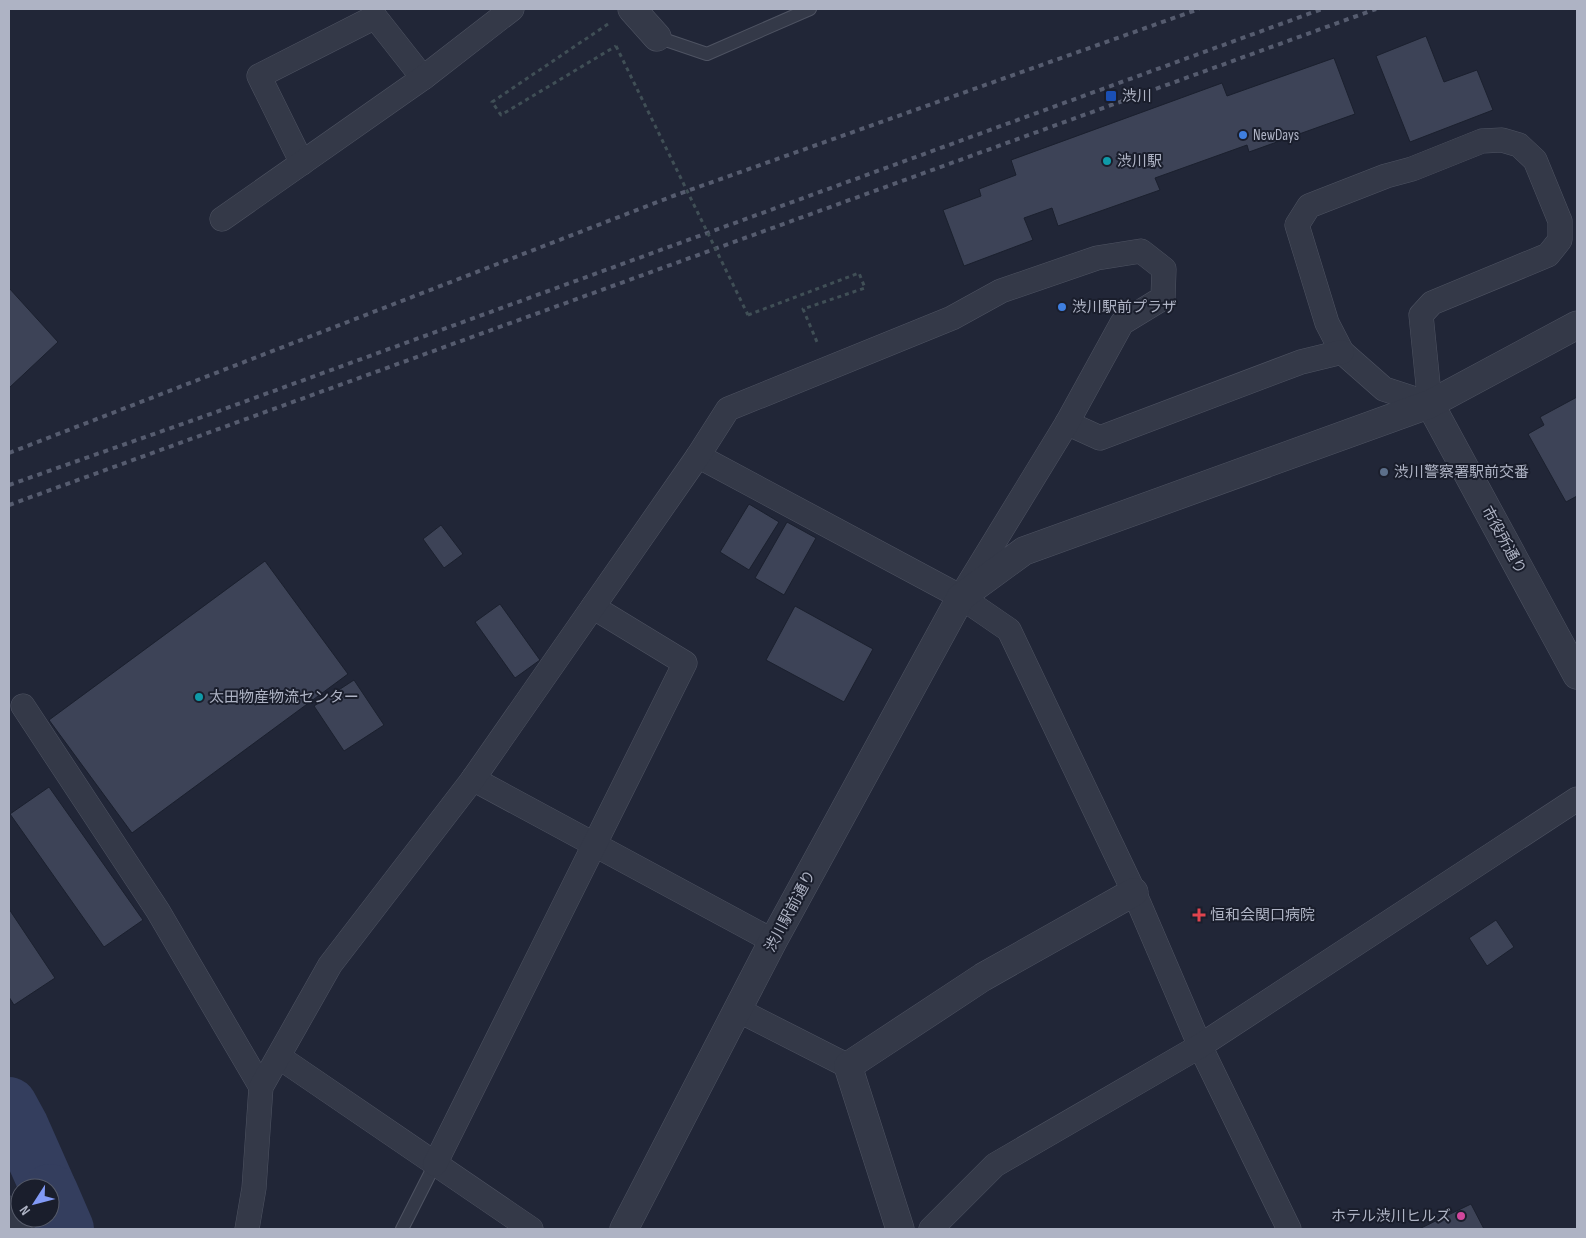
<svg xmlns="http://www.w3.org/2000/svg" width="1586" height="1238" font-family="'Sofia Sans Condensed','Noto Sans JP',sans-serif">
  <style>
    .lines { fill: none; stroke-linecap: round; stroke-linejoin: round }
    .river { stroke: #343e5e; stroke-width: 56 }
    .building { fill: #3d4357; stroke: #1b202e }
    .service-casing { stroke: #4e5362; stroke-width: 14 }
    .minor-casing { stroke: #4e5362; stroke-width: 25 }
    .tertiary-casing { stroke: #4e5362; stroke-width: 29 }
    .path { stroke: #404f56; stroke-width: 3; stroke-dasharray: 4 4; stroke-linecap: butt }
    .service { stroke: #343948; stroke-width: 12 }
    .minor { stroke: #343948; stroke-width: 24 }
    .tertiary { stroke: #343948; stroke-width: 28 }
    .rail { stroke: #565c6f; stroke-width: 4; stroke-dasharray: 5 5; stroke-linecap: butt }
    .path-bridge { stroke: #404f56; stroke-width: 3; stroke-dasharray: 4 4; stroke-linecap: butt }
    .transit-dot { fill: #1a4fb4; stroke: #1a1e2c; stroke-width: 2 }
    .shop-dot { fill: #3f7fe0; stroke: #1a1e2c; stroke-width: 2 }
    .culture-dot { fill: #0f9aa8; stroke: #1a1e2c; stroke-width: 2 }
    .service-dot { fill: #5c6f8a; stroke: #1a1e2c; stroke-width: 2 }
    .health-dot { fill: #e0444e; stroke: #1a1e2c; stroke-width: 2 }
    .hotel-dot { fill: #d1479c; stroke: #1a1e2c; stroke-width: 2 }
    .labels { text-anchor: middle; stroke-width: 4; stroke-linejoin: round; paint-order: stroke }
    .poi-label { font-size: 15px; fill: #aeb3c4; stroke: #1a1e2c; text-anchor: start }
    .street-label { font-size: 15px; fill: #aeb3c4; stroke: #1a1e2c }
  </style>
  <rect width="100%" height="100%" fill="#212637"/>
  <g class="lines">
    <g class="river">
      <polyline points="9,1105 21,1127 48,1188"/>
      <polyline points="50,1192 66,1229"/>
    </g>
  </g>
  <g class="building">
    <polygon points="1426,36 1444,82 1477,70 1493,110 1410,142 1376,56"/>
    <polygon points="1334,58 1355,114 1249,152 1247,145 1155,178 1160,190 1058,226 1052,208 1024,218 1033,240 964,266 943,210 981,196 979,189 1016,175 1011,160 1222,83 1227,96"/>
    <polygon points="9,288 58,342 9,388"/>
    <polygon points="1577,397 1577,496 1566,502 1528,434 1544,425 1540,417"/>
    <polygon points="749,504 779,522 749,570 720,552"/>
    <polygon points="787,522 816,538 784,595 755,578"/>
    <polygon points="441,525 463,554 444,568 423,539"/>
    <polygon points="265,561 348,674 132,833 49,720"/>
    <polygon points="500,604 540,660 515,678 475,622"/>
    <polygon points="795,606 873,649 844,702 766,660"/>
    <polygon points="354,680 384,725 344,751 314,706"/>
    <polygon points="49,787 143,920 104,947 10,814"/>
    <polygon points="9,909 55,978 14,1005 9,997"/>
    <polygon points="1496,920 1514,947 1487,966 1469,938"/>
    <polygon points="1471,1204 1484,1229 1419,1229"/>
  </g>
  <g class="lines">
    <g class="service-casing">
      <g id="service">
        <polyline points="657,37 707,54 810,9"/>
        <polyline points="402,1229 435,1164"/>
      </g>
    </g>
    <g class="minor-casing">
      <g id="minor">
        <polygon points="1502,140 1519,145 1535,160 1560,221 1560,240 1548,255 1432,303 1421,315 1430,404 1384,389 1342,352 1327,323 1297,225 1309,206 1386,176 1412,169 1482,141"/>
        <polyline points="302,163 259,76 375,17 423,78"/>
        <polyline points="222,219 423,78 512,9"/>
        <polyline points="1067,423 1100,438 1301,362 1342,352"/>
        <polyline points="698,456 961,597 1009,630 1134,892 1200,1046 1289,1229"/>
        <polyline points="23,706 158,911 261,1087"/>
        <polyline points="473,779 773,941"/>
        <polyline points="738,1010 848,1066"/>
        <polyline points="279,1057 531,1229"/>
        <polyline points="435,1164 685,663 593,607"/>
        <polyline points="9,1208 20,1229"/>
        <polyline points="247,1229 254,1188 261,1087 330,965 473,779 698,456 728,409 952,318 1001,291 1097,258 1141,251 1164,269 1163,298 1122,323 1067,423 963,593"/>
        <polyline points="931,1229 995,1165 1200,1046 1577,799"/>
      </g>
    </g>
    <g class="tertiary-casing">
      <g id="tertiary">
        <polyline points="632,9 657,37"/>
        <polyline points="1430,404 1577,675"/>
        <polyline points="624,1229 773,941 961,597 1024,551 1430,404 1577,325"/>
        <polyline points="900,1229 848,1066 983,977 1134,892"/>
      </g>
    </g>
    <g class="path">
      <polyline points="608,24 492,102 501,115 616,46"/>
      <polyline points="748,315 859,273 865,288 803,309 817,342"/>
    </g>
    <use href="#service" class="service"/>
    <use href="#minor" class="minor"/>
    <use href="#tertiary" class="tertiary"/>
    <g class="rail">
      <polyline points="9,453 673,196 1199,9"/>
      <polyline points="9,485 205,416 1322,9"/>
      <polyline points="9,505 1376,9"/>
    </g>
    <polyline class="path-bridge" points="616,46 748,315"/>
  </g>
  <rect class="transit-dot" x="1105" y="90" width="12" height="12" rx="2.5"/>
  <g class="shop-dot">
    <circle cx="1243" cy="135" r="5"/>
    <circle cx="1062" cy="307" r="5"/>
  </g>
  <g class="culture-dot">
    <circle cx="1107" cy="161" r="5"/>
    <circle cx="199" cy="697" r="5"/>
  </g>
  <circle class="service-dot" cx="1384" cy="472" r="5"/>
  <path class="health-dot" d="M1196.5 907.5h5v5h5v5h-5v5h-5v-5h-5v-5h5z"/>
  <circle class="hotel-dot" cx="1461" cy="1216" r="5"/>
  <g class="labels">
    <g class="poi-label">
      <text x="1122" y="101">渋川</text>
      <text x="1253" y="140">NewDays</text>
      <text x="1117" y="166">渋川駅</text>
      <text x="1072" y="312">渋川駅前プラザ</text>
      <text x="1394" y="477">渋川警察署駅前交番</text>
      <text x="209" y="702">太田物産物流センター</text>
      <text x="1210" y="920">恒和会関口病院</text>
      <text x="1451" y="1221" text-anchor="end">ホテル渋川ヒルズ</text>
    </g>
    <g class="street-label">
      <text transform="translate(1504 540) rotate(61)" y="5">市役所通り</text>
      <text transform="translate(790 911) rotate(-62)" y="5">渋川駅前通り</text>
    </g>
  </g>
  <rect width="1586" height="1238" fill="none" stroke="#aeb3c4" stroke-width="20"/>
  <g transform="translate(35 1203) rotate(234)"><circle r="24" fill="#1a1e2c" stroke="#555a69"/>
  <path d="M0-4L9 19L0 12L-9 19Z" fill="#829af6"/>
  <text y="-8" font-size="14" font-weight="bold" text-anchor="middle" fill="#aeb3c4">N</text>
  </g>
</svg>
